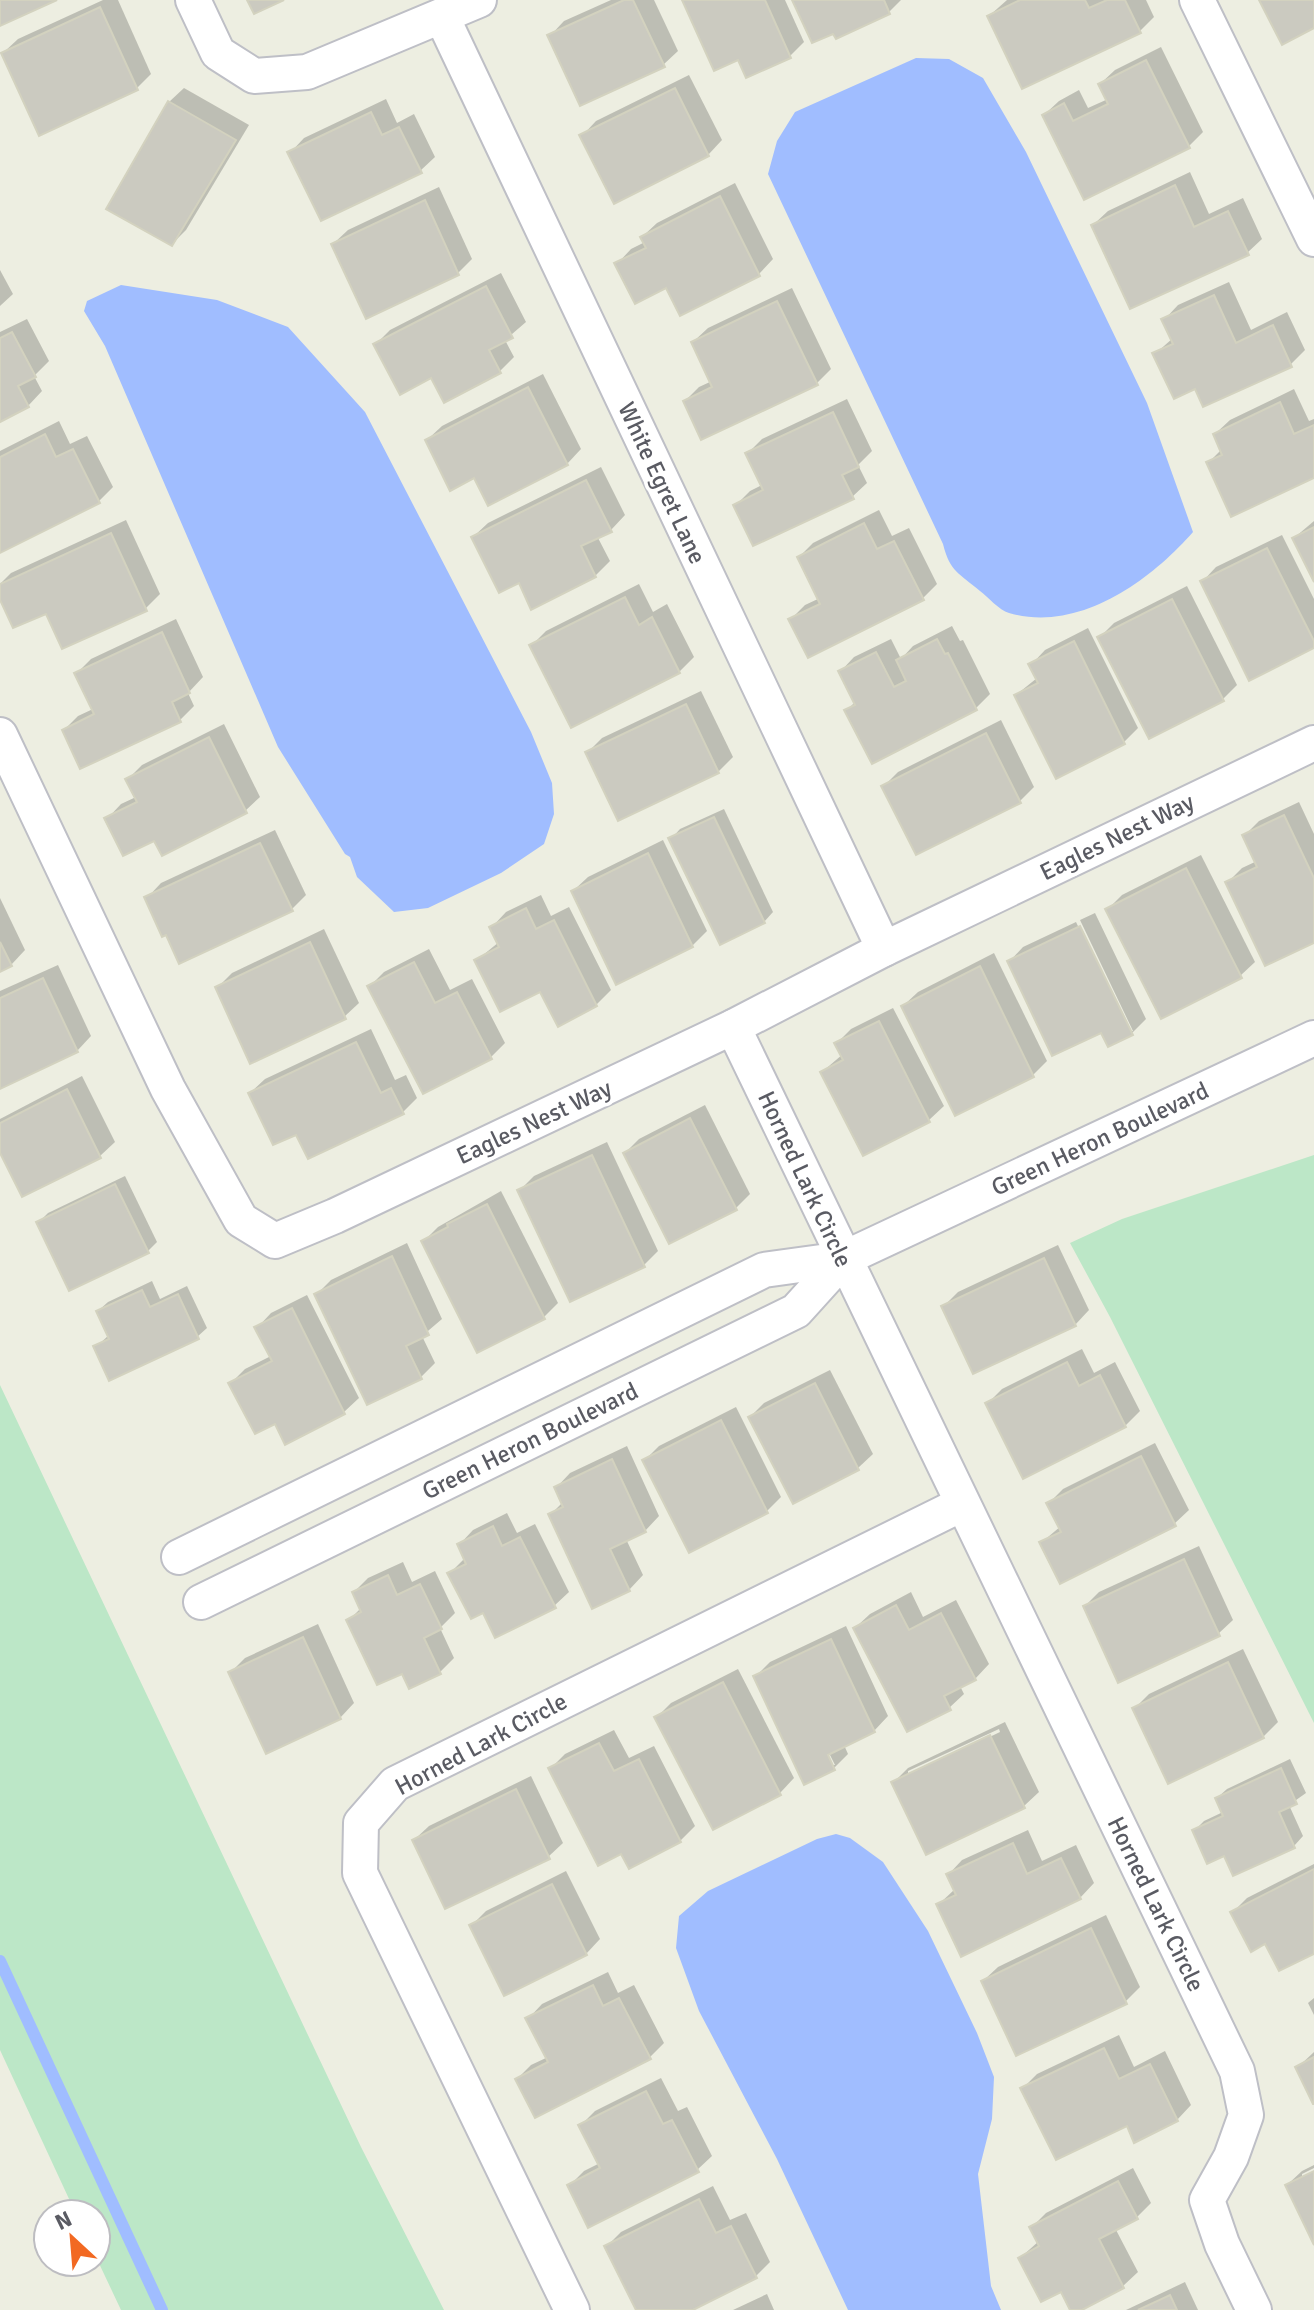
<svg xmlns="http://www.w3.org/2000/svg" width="1314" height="2310" font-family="Signika,sans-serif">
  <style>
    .green { fill: #bce7c7 }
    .water { fill: #a0bdff }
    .shadow { fill: #0003; fill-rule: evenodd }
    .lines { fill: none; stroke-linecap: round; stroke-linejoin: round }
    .stream { stroke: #a0bdff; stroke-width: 12 }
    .building { fill: #cbcac0; stroke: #d3d2bf; stroke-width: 2 }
    .minor-casing { stroke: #bebfc6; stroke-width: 38 }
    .minor { stroke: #fff; stroke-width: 34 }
    .labels { text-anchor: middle; stroke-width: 7; stroke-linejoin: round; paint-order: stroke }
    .street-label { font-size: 24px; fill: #5a5b63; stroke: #fff }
  </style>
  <rect width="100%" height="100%" fill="#edeee1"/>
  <g class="green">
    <polygon points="1314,1155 1314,1723 1110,1317 1070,1243 1122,1219"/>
    <polygon points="0,1385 361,2147 444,2310 121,2310 96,2257 96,2214 76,2214 0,2050"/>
  </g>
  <g class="water">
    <path d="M916 58 949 59 983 78 1026 152 1147 403 1193 532C1150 581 1079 633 1009 613 999 610 988 597 980 591 959 573 950 572 943 544L768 174 777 141 795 112Z"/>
    <polygon points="121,285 217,300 288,327 365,412 531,732 552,783 554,814 544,844 501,873 428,908 394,912 357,877 350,857 345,854 278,747 105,346 84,311 87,301"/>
    <polygon points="836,1834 850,1838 883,1862 928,1931 977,2033 994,2077 992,2119 978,2174 991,2286 1001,2310 848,2310 777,2159 699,2011 676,1948 679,1916 708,1891 817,1839"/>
  </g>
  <g class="shadow">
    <polygon points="103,0 118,0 151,74 137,88 3,53 18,39"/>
    <polygon points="611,0 654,0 678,51 663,65 550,36 564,21"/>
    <polygon points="684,0 785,0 804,42 790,56 739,58"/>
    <polygon points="794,0 901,0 889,12"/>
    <polygon points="1007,0 1146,0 1154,17 1139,32 989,16"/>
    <polygon points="1161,47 1203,132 1189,146 1044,115 1059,101 1079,90 1088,108 1108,99 1100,84 1115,70"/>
    <polygon points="689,75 722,140 708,155 582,136 596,121"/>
    <polygon points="184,88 249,125 186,230 172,244 169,102"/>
    <polygon points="386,99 397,123 414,114 435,157 420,171 290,153 304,138"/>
    <polygon points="1190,172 1209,214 1243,198 1262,239 1247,253 1093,225 1108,211"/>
    <polygon points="735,183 773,259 759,274 667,285 617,264 631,249 645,242 642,237 657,223"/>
    <polygon points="439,187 472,259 458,273 333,244 348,230"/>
    <polygon points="0,270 13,294 0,306"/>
    <polygon points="501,273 526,322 505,340 514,357 499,372 432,376 376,344 390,330"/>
    <polygon points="1229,282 1251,330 1287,312 1305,350 1290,365 1196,387 1155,354 1173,338 1164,320 1178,305"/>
    <polygon points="792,288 831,369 817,383 685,401 699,387 712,381 693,342 708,328"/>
    <polygon points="27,319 49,361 34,376 42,391 28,406 0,420 0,332"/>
    <polygon points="543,374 581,449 567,464 475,476 427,440 442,426"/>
    <polygon points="1294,389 1309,421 1314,419 1314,475 1208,463 1222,449 1215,434 1230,420"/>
    <polygon points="847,399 872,451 858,465 867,483 852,497 736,505 750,491 762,485 748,453 762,439"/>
    <polygon points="59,421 70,444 87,436 113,487 99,501 0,550 0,451"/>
    <polygon points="601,467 625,515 611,530 597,536 610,561 595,576 519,581 473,537 488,523"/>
    <polygon points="879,510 892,536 909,528 937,584 922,599 790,620 805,605 820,598 799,557 813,543"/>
    <polygon points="126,520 160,594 145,609 47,611 0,595 0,584 11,573"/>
    <polygon points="1314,521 1314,577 1294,538"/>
    <polygon points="1282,535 1314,599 1314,646 1202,582 1216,567"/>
    <polygon points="639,584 653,612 667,604 694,657 679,672 532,645 546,631"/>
    <polygon points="1187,586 1237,685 1223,699 1100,637 1114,623"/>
    <polygon points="176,619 203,677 188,693 194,706 180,720 64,730 78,716 93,709 77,673 91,659"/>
    <polygon points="952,626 960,641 963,640 990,694 976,708 846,711 855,702 840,672 854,657 891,639 901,659 913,646"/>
    <polygon points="1088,628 1138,728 1124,742 1016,695 1037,678 1031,665 1045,650"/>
    <polygon points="701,691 733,757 718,772 588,752 602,738"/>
    <polygon points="1001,720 1034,787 1020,801 884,786 898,772"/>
    <polygon points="224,724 260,797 245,811 155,838 107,819 121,804 136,797 128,779 142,765"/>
    <polygon points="1299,802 1314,834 1314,941 1228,882 1242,868 1257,861 1245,835 1259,821"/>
    <polygon points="724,809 773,912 764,922 671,839 680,829"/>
    <polygon points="275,830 306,895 291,910 167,932 147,898 161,883"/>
    <polygon points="663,840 707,931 692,946 573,891 588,877"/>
    <polygon points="1201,855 1255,962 1240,976 1108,909 1122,895"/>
    <polygon points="541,895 551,916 569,907 611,990 596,1005 541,989 477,960 499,942 492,927 506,912"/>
    <polygon points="0,898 25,950 11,965 0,970"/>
    <polygon points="1095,913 1146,1019 1132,1033 1102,1031 1009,962 1023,947 1076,922 1129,1031 1133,1031 1080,920"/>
    <polygon points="324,929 359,1003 344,1017 217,988 232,973"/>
    <polygon points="429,949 450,990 472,979 505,1043 491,1057 370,986 384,972"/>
    <polygon points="994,953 1047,1061 1033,1075 903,1006 918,992"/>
    <polygon points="58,965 91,1036 77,1051 0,1087 0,991"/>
    <polygon points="893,1008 944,1106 929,1120 864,1154 822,1072 843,1054 837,1043 851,1029"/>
    <polygon points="371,1029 395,1080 406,1075 417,1098 403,1112 297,1132 250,1093 265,1079"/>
    <polygon points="82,1076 115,1142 100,1156 23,1195 0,1149 0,1119"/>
    <polygon points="705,1105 750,1194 736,1208 625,1153 639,1139"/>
    <polygon points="607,1142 658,1251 644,1265 520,1190 534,1176"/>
    <polygon points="125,1176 157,1242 147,1252 38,1223 48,1213"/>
    <polygon points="501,1191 558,1303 544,1317 423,1242 438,1227"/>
    <polygon points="407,1243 442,1319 422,1336 435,1363 420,1378 317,1294 331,1280"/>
    <polygon points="1058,1245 1089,1310 1075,1325 943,1307 958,1292"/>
    <polygon points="152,1281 160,1299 187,1286 207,1328 197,1337 96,1347 109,1335 98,1311 108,1302"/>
    <polygon points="307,1295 359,1398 344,1412 286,1442 276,1421 231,1383 245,1369 271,1356 257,1328 271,1313"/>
    <polygon points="1082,1349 1094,1373 1115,1362 1140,1411 1125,1426 988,1403 1002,1389"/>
    <polygon points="830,1370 873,1454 858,1468 750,1417 764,1403"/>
    <polygon points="736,1407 781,1497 767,1511 645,1460 659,1446"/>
    <polygon points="1155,1443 1189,1510 1174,1524 1041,1543 1061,1526 1049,1503 1063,1489"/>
    <polygon points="627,1446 659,1516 645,1531 626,1539 643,1575 629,1590 550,1515 563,1502 556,1488 570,1473"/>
    <polygon points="507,1513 517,1533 535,1524 569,1592 554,1606 484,1611 450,1573 465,1558 459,1545 473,1530"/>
    <polygon points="1199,1546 1233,1620 1218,1634 1085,1606 1099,1592"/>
    <polygon points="403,1562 412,1582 435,1571 455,1613 440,1628 454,1658 440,1672 403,1671 349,1620 361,1608 354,1592 368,1578"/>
    <polygon points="911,1592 923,1617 956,1600 989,1664 975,1679 960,1686 964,1694 949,1708 855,1628 870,1614"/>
    <polygon points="318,1624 354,1703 340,1718 231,1672 245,1658"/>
    <path d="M846 1626 888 1716 874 1731 844 1745 848 1754 834 1768 805 1782 755 1677 770 1662ZM825 1745 835 1765H831L821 1746Z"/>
    <polygon points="1243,1649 1278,1722 1263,1737 1134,1709 1149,1694"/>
    <polygon points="738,1669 794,1778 780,1793 656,1718 671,1703"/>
    <path d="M1005 1722 1039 1792 1024 1806 927 1853 894 1782 908 1768ZM999 1729 1000 1732 908 1776V1771Z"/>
    <polygon points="614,1730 629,1758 654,1746 695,1826 680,1841 622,1851 551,1768 565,1754"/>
    <polygon points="1290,1759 1306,1793 1289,1805 1303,1836 1294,1846 1225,1854 1194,1831 1204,1821 1223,1812 1217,1798 1227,1789"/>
    <polygon points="531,1776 563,1843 548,1857 414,1840 429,1826"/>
    <polygon points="1028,1830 1042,1861 1076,1845 1094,1883 1080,1898 938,1905 955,1889 948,1875 962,1860"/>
    <polygon points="1314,1864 1314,1951 1266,1941 1233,1912 1247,1898"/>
    <polygon points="566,1871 600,1939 586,1954 471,1926 486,1911"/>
    <polygon points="1106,1915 1140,1987 1125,2002 983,1981 998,1967"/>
    <polygon points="608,1972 618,1993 634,1985 664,2043 649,2058 517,2079 531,2065 548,2057 528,2019 542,2004"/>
    <polygon points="1314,1998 1314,2015 1308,2003"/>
    <polygon points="1119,2035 1134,2067 1165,2051 1191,2105 1177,2120 1128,2123 1023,2088 1037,2074"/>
    <polygon points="1314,2052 1314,2101 1297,2068"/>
    <polygon points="661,2078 678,2111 687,2107 712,2156 697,2170 569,2186 584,2171 600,2163 580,2126 595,2111"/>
    <polygon points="1314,2165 1314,2168 1302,2174 1302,2179 1314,2173 1314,2240 1287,2185 1302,2171"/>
    <polygon points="1133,2168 1151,2203 1136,2218 1115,2228 1138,2272 1123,2286 1077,2310 1072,2310 1062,2289 1020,2258 1039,2241 1032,2227 1046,2213"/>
    <polygon points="713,2186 730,2220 746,2213 770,2262 756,2276 688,2310 638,2310 606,2247 621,2232"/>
    <polygon points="1185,2282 1198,2310 1126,2310"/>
    <polygon points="767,2294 774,2310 733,2310"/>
  </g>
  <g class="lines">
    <polyline class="stream" points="0,1961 162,2310"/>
  </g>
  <g class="building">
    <polygon points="0,0 57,0 0,26"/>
    <polygon points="247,0 284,0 254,14"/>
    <polygon points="624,0 633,0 665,67 580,106 547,35"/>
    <polygon points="682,0 765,0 791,58 746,78 738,60 714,71"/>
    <polygon points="792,0 884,0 890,14 836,39 833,34 812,43"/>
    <polygon points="1020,0 1085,0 1089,8 1107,0 1125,0 1141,33 1022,89 987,16"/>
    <polygon points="1259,0 1314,0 1314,28 1282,45"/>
    <polygon points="100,7 138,90 39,136 1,53"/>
    <polygon points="1146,60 1190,148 1084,200 1042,115 1064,103 1073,121 1108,104 1098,84"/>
    <polygon points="675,88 709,156 614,204 579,135"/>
    <polygon points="168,101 236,140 172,246 106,209"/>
    <polygon points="371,112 382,135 399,127 422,173 321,221 287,152"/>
    <polygon points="1175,185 1194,227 1228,211 1249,255 1130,309 1091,225"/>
    <polygon points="720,196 760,276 680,316 666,288 635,304 614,263 646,248 640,237"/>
    <polygon points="425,200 459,275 366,319 331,244"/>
    <polygon points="486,286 513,338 489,350 501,373 444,403 431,378 400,395 373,344"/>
    <polygon points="1214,295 1236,343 1273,325 1292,367 1203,407 1195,389 1174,399 1152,353 1173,344 1161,319"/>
    <polygon points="777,301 818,385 701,440 683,401 712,387 691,342"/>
    <polygon points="12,332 36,377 18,386 29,407 0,422 0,338"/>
    <polygon points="528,387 568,465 488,506 474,478 450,491 425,440"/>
    <polygon points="1280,402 1294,434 1314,425 1314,478 1231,517 1206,462 1222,455 1213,434"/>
    <polygon points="833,412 859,467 842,475 854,499 753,546 733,505 763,490 745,453"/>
    <polygon points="45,434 56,457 73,449 100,503 0,553 0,457"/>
    <polygon points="586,480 612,532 581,546 596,577 531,610 519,583 499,593 471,537"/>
    <polygon points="864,523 877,549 894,541 924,600 808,658 788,619 820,604 797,557"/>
    <polygon points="1314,527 1314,582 1292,538"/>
    <polygon points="111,533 147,611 62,649 46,614 13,628 0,600 0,584"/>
    <polygon points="1267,548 1314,641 1314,648 1249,681 1200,581"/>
    <polygon points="625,597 639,625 652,617 680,673 571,728 529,645"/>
    <polygon points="1172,599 1224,701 1149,739 1097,637"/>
    <polygon points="162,632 190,693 172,702 181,722 80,769 62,730 94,714 74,673"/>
    <polygon points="937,639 945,654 948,653 977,710 872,764 844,710 855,705 838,671 876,652 894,687 906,681 896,660"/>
    <polygon points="1074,641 1125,744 1056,779 1014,695 1038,683 1028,664"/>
    <polygon points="686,704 719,773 618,821 585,752"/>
    <polygon points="986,733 1021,803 916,855 881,786"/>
    <polygon points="209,737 247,813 162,856 154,841 123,856 104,818 137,802 125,779"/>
    <polygon points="1284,815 1314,878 1314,943 1265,966 1225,882 1257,867 1242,835"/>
    <polygon points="714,817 765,923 720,945 668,838"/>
    <polygon points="260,843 293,911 179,964 166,935 162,937 144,897"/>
    <polygon points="648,853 693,947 616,985 571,891"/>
    <polygon points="1186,868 1242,978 1161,1019 1105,909"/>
    <polygon points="526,908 536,929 554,920 597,1006 558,1027 540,992 500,1012 474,960 499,947 489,927"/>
    <polygon points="1080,926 1133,1035 1108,1047 1101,1033 1052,1056 1007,961"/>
    <polygon points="0,942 12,966 0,972"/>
    <polygon points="310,942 346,1019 250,1064 215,987"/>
    <polygon points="414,962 435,1003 457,992 492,1059 423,1094 367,986"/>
    <polygon points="980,966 1034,1077 955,1116 901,1006"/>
    <polygon points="43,978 78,1052 0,1089 0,998"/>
    <polygon points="879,1021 930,1122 863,1156 820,1072 843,1060 834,1043"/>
    <polygon points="356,1042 381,1093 391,1088 404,1114 308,1159 296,1135 273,1145 248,1093"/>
    <polygon points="67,1089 101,1158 22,1197 0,1153 0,1123"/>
    <polygon points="690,1118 737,1210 669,1244 623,1153"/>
    <polygon points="592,1155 645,1267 570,1302 517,1190"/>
    <polygon points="115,1184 149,1253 69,1291 36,1222"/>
    <polygon points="487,1204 545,1319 477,1353 421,1241 448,1227 447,1224"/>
    <polygon points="392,1256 429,1335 406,1346 422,1379 367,1405 314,1294"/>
    <polygon points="1044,1258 1076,1326 973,1374 941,1306"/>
    <polygon points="142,1290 150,1307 178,1294 199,1339 109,1381 93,1346 109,1339 96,1311"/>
    <polygon points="292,1308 345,1414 285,1445 275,1424 255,1434 228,1383 272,1361 254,1327"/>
    <polygon points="1067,1362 1079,1386 1100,1375 1126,1427 1023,1479 985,1403"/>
    <polygon points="815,1383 859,1470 793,1504 748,1417"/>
    <polygon points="721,1420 768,1513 689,1553 642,1460"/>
    <polygon points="1141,1456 1176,1526 1060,1584 1039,1542 1061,1532 1046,1503"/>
    <polygon points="612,1459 646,1532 610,1549 630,1591 592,1609 548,1514 563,1507 554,1487"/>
    <polygon points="493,1526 502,1546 520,1537 556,1608 495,1638 483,1613 471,1619 447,1573 466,1564 457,1544"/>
    <polygon points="1184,1559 1220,1636 1118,1683 1083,1606"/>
    <polygon points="388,1575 397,1595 420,1584 442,1629 424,1638 441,1674 409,1689 402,1674 377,1685 346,1620 361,1612 352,1592"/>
    <polygon points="896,1605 909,1630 941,1613 976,1680 944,1696 951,1710 907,1732 853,1628"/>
    <polygon points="303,1637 341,1719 266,1754 228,1672"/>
    <polygon points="831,1639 875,1732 828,1755 835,1770 804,1785 753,1676"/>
    <polygon points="1228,1662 1264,1738 1168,1784 1132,1708"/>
    <polygon points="723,1682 781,1795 713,1830 654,1717"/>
    <polygon points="990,1735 1025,1808 926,1855 891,1782"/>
    <polygon points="599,1743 614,1771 639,1759 681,1842 629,1869 621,1854 598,1866 548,1768"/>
    <polygon points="1281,1768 1297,1804 1279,1812 1295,1848 1233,1876 1224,1856 1207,1864 1192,1830 1223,1816 1215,1798"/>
    <polygon points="516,1789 550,1859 445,1909 412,1840"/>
    <polygon points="1013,1843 1027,1874 1061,1858 1081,1899 961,1957 936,1904 956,1895 946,1874"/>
    <polygon points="1314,1869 1314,1954 1279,1971 1265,1944 1251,1952 1230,1912"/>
    <polygon points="552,1884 587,1955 504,1996 469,1925"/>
    <polygon points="1091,1928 1127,2004 1016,2056 981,1981"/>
    <polygon points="593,1985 603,2006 619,1998 651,2059 535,2118 515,2079 548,2062 525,2018"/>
    <polygon points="1104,2048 1119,2079 1150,2064 1178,2121 1134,2143 1127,2126 1056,2160 1020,2088"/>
    <polygon points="1314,2057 1314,2104 1313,2104 1295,2067"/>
    <polygon points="646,2091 663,2124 672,2120 699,2172 588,2228 567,2185 600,2168 578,2125"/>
    <polygon points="1314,2171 1314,2245 1285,2185"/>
    <polygon points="1118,2181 1138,2219 1099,2239 1124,2288 1082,2310 1070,2310 1061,2292 1041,2302 1018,2258 1039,2246 1029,2227"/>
    <polygon points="699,2199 716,2233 731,2226 757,2278 693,2310 636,2310 604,2246"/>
    <polygon points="1170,2295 1177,2310 1138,2310"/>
  </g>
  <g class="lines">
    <g class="minor-casing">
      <g id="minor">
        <polyline points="193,0 218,53 254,76 307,72 479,0"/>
        <polyline points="1197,0 1314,239"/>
        <polyline points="442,17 884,949"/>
        <polyline points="0,735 168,1089 241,1220 275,1241 335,1216 733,1027 884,949 1314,743"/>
        <polyline points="733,1027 1237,2071 1246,2115 1231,2157 1207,2200 1222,2244 1254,2310"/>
        <polyline points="179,1557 764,1270 843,1259 1314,1038"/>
        <polyline points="201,1602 796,1311 843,1259"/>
        <polyline points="572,2310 360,1873 361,1823 395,1784 962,1504"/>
      </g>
    </g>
    <use href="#minor" class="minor"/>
  </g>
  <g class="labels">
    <g class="street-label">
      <text transform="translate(662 483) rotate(65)" y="8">White Egret Lane</text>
      <text transform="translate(1117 837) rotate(-26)" y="8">Eagles Nest Way</text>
      <text transform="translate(534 1122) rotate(-25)" y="8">Eagles Nest Way</text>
      <text transform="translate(1100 1139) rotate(-25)" y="8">Green Heron Boulevard</text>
      <text transform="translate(805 1179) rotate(65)" y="8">Horned Lark Circle</text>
      <text transform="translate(530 1441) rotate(-26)" y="8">Green Heron Boulevard</text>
      <text transform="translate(481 1744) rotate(-28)" y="8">Horned Lark Circle</text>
      <text transform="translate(1156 1904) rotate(64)" y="8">Horned Lark Circle</text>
    </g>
  </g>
  <g transform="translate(72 2238) rotate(334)"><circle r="38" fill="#ffffff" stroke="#bdbdc1" stroke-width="2"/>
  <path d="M0-6L14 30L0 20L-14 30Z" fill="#f26922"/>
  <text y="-12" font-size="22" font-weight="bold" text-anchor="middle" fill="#5a5b63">N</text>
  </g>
</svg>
